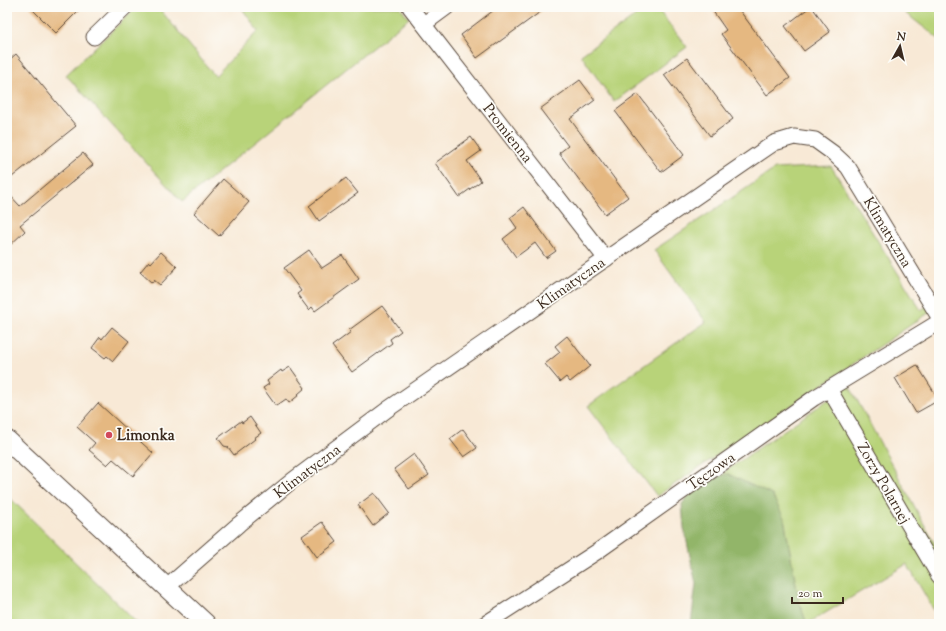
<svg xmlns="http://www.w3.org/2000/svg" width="946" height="631" font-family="'Sorts Mill Goudy',serif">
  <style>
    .green { fill: #b8d379; stroke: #7a7e4c }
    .forest { fill: #92b569; stroke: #667044 }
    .building { fill: #e5b881 }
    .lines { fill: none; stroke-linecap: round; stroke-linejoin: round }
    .minor-casing { stroke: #57473a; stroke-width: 17 }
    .tertiary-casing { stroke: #57473a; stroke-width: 21 }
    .minor { stroke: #fff; stroke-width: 15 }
    .tertiary { stroke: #fff; stroke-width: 19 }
    .poi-dot { fill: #d1495b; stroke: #fdfcf7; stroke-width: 1.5 }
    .labels { text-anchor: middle; stroke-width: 3.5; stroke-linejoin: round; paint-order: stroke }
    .street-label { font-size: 15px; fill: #3b2a1e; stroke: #fdfcf7 }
    .poi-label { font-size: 15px; font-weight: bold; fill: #3b2a1e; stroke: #fdfcf7; text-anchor: start }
  </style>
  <rect width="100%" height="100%" fill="#fdfcf7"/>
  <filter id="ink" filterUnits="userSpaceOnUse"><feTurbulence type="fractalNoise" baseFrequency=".025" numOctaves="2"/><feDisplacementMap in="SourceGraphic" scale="8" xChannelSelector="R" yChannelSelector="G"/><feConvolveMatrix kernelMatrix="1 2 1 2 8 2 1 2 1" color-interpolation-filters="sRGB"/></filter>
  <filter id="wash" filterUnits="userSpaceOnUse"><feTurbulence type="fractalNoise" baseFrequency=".012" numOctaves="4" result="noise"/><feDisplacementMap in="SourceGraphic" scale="16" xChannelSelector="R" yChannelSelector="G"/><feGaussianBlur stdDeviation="0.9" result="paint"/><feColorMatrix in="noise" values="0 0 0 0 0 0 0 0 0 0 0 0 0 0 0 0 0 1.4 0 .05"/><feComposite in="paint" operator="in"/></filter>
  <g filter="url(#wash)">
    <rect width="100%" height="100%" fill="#f8e9d6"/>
    <g class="green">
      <polygon points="137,7 158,7 215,76 258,31 241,7 400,7 409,18 182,202 66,75"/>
      <polygon points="648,7 656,7 687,47 614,102 581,55"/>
      <polygon points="899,7 939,7 939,39 904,12"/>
      <polygon points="831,166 921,310 939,298 939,306 657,496 588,406 629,376 706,322 654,250 775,169"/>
      <polygon points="849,385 939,552 939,619 907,564 807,624 799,602 784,518 728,474 717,477"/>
      <polygon points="7,495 138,624 7,624"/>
    </g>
    <polygon class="forest" points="728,474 772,495 784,518 799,602 807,624 691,624 696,584 684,528 682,504 689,495 717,477"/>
    <g id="blocks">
      <g class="building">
        <polygon points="30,7 82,7 56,33"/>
        <polygon points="498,7 547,7 477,58 461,35"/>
        <polygon points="710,7 737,7 790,78 767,95 721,34 726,30"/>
        <polygon points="810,7 812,7 830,32 804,51 785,26"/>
        <polygon points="16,54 76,126 7,181 7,62"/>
        <polygon points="687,58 733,119 710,136 664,75"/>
        <polygon points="580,80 595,100 570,119 628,197 605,214 559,153 568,146 540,109"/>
        <polygon points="638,94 684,155 661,172 615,111"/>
        <polygon points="471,137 481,151 467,161 481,181 459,197 435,163"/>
        <polygon points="83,153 93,165 20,225 25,231 7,248 7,192 20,206"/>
        <polygon points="346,178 358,193 319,221 309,206"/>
        <polygon points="223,179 249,202 219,236 194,213"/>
        <polygon points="524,207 556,251 546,258 535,243 516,257 503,239 517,228 510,218"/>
        <polygon points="309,250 322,268 342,255 359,279 315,311 312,307 309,310 297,294 301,291 284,268"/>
        <polygon points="161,252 177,267 160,285 154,280 152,283 140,272 149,261 151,263"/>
        <polygon points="382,306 401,331 390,339 392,343 352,372 332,346 351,332 349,330"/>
        <polygon points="112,327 129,341 113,361 107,356 105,358 92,348 100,337 102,339"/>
        <polygon points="567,336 590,366 570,382 566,377 560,382 545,364 560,352 555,346"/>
        <polygon points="917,365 939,400 916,413 895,378"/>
        <polygon points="290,367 305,388 298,394 299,395 289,403 286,399 276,406 263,388 269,384 267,381 281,370 282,372"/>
        <polygon points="98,403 153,453 133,476 113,459 107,465 89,450 95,443 77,427"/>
        <polygon points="250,417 261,433 254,438 255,439 234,455 228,447 224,446 218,438 241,421 242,423"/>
        <polygon points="463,429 477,448 464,457 450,439"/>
        <polygon points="414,454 429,475 409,489 394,469"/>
        <polygon points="374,493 389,513 373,526 358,505"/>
        <polygon points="322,522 337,542 317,557 302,536"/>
      </g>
    </g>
  </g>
  <g filter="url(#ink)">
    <use href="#blocks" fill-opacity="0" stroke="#57473a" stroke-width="1"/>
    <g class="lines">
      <g class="minor-casing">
        <g id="minor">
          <polyline points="410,7 606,259"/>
          <polyline points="424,24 447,7"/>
          <polyline points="94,37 125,7"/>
          <polyline points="829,389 939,576"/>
          <polyline points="166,588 239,524 293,480 388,409 774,143 794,137 815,140 833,153 848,167 862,190 939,317"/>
          <polyline points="485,624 598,551 814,398 939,322"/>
        </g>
      </g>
      <g class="tertiary-casing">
        <polyline id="tertiary" points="7,440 206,624"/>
      </g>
      <use href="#minor" class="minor"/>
      <use href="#tertiary" class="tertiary"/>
    </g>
  </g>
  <circle class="poi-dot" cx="109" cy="435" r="4"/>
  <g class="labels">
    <g class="street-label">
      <text transform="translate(508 133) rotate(52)" y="5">Promienna</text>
      <text transform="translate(888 232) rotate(59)" y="5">Klimatyczna</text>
      <text transform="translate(571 283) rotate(-35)" y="5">Klimatyczna</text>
      <text transform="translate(307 471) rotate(-37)" y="5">Klimatyczna</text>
      <text transform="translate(711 471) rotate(-35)" y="5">Tęczowa</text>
      <text transform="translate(884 483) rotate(60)" y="5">Zorzy Polarnej</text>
    </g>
    <g class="poi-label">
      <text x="117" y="440">Limonka</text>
    </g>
  </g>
  <rect width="946" height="631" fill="none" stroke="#fdfcf7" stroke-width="24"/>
  <g transform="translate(900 46) rotate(8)" stroke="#fdfcf7" stroke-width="3" paint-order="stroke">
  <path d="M0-3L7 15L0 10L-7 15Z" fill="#3b2a1e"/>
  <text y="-6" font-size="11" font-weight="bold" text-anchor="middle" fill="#3b2a1e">N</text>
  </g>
  <path d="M792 597v6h51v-6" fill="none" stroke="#3b2a1e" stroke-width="2"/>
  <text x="798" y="597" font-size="12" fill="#3b2a1e" stroke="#fdfcf7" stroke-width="3" paint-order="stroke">20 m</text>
</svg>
